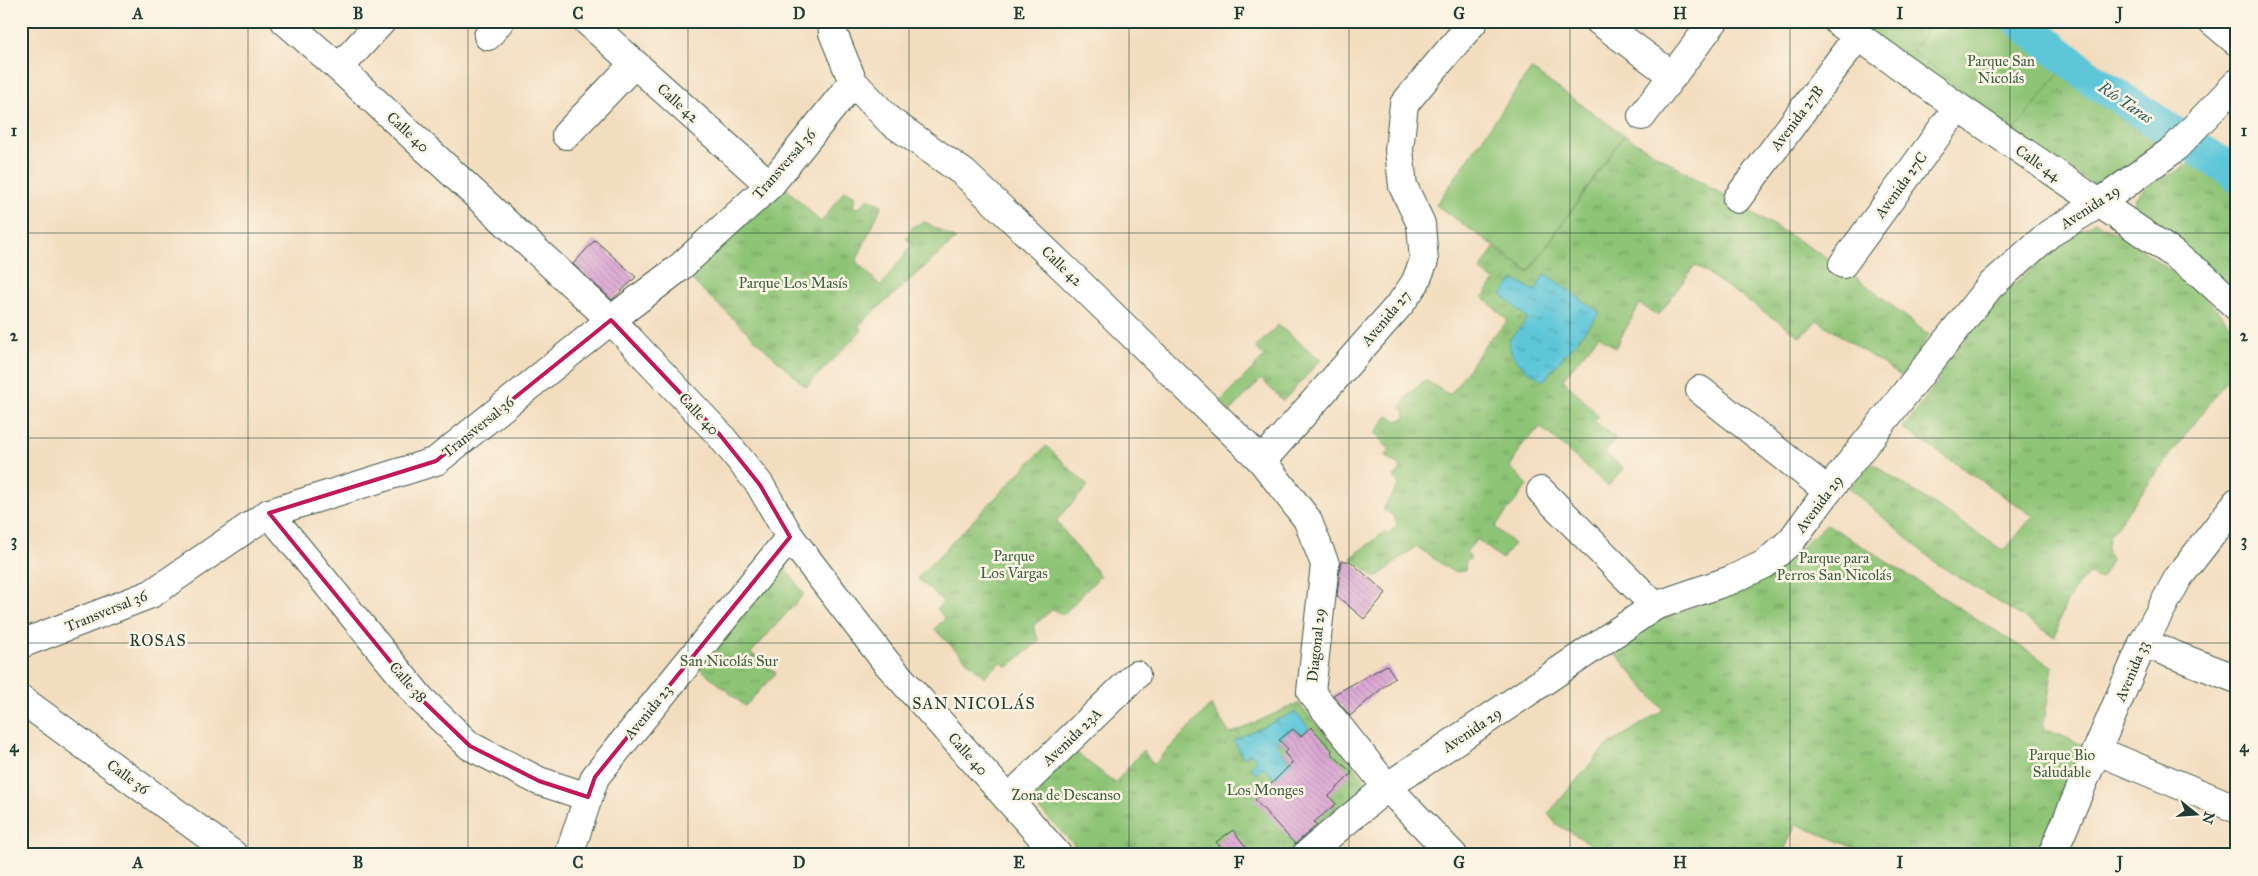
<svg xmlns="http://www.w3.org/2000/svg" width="2258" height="876" font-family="'IM FELL Great Primer',serif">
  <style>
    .grass { fill: url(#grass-tufts); stroke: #568055 }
    .pitch { fill: #8ec476; stroke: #568055 }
    .water { fill: url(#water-ripples); stroke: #3e8286 }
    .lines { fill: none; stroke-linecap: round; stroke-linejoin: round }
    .river { stroke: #5dc6d9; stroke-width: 34 }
    .building { fill: url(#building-back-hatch) }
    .minor-casing { stroke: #3f5549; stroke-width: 30 }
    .minor { stroke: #fff; stroke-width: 28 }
    .marked { fill: none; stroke: #c2185b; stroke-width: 4; stroke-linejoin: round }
    .grid { fill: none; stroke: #1f3d34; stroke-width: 1; stroke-opacity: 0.55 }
    .labels { text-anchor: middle; stroke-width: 5; stroke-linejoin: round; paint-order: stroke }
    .park-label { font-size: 15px; fill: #3b5f44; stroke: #fcf5e5 }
    .street-label { font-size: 15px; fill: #1f3d34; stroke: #fcf5e5 }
    .water-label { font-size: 16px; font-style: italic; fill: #2e5f5d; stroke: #fcf5e5 }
    .neighbourhood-label { font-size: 16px; letter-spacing: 1px; fill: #1f3d34; stroke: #fcf5e5 }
    .neatline { fill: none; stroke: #1f3d34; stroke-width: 2 }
    .grid-label { font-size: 16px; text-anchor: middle; font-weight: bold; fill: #1f3d34 }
  </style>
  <defs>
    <pattern id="grass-tufts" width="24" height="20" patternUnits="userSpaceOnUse" patternTransform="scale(1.25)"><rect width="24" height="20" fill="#8ec476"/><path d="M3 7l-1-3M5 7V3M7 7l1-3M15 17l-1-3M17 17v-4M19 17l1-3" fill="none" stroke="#73a062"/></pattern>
    <pattern id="water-ripples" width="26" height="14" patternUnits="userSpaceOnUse" patternTransform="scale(1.25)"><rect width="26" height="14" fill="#5dc6d9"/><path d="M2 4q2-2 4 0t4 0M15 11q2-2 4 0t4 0" fill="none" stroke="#4ca2b1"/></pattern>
    <pattern id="building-back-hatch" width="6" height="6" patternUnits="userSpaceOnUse" patternTransform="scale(1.25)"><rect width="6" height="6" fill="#dba4d4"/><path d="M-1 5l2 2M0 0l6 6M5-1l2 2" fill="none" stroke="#b187ad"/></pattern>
  </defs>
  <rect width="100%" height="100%" fill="#fcf5e5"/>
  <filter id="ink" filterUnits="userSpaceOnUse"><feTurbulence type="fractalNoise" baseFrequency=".02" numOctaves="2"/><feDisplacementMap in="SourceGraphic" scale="10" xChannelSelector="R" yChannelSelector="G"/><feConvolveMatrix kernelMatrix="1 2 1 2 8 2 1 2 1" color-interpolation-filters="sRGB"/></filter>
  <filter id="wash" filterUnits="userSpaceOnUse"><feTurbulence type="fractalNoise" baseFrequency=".0096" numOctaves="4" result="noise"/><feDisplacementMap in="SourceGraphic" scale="20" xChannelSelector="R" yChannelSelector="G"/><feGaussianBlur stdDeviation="1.12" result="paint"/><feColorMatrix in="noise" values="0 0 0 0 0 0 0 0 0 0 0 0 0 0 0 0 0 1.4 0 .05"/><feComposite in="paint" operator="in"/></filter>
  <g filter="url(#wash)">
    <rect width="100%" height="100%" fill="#f3ddbf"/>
    <g class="grass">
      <polygon points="1845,21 2016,21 2093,83 2180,139 2113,182 2093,184"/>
      <polygon points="1624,135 1847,270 1929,335 1901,376 1817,320 1801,337 1695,265 1658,316 1640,304 1615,348 1599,335 1563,379 1599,416 1594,421 1615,437 1605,453 1624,469 1608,486 1541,427 1523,444 1510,467 1528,485 1495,527 1514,544 1502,559 1477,539 1466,552 1471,558 1466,561 1465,571 1453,572 1416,546 1376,578 1351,558 1383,533 1388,535 1397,525 1394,516 1383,509 1399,484 1394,476 1400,472 1399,465 1385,457 1390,450 1375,434 1388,416 1397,421 1405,418 1405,412 1401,407 1409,394 1425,380 1450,395 1488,341 1508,321 1483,297 1495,281 1480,270 1494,248 1529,272"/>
      <polygon points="2204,152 2237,178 2237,290 2193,256 2165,228 2141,216 2133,210 2135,198 2151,184 2180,170"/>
      <polygon points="779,181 821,222 845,190 855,196 853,207 859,208 868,198 882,205 856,261 881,286 913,243 906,239 913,226 925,222 956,239 858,326 862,330 806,387 679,268"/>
      <path d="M2095 222 2129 240 2202 294 2237 332V367L2110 535 2107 550 2111 560 2101 579 2089 574C2068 591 2062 612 2055 637L1937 564 1849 488 1872 463 2004 551 2033 516 1903 428 1940 379 1935 375 2008 290 2066 239Z"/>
      <polygon points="1278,325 1321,360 1283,401 1261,379 1230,412 1221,401 1264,357 1256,347"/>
      <polygon points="1046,446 1088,486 1056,521 1100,576 1063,615 1053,609 1033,626 1039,641 1008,667 1001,662 984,677 934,629 945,619 937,608 944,602 917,578"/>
      <polygon points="1827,524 2053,667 2043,728 2098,751 2046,855 1872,855 1796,824 1782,855 1610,855 1556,824 1548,814 1604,748 1663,710 1604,640 1718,598 1776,570"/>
      <polygon points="783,565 804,594 751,653 776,673 745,706 695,664"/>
      <polygon points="1298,703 1371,786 1288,855 1084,855 1027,796 1073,750 1115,783 1143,750 1153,765 1211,705 1230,734"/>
    </g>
    <g class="pitch">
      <polygon points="1934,21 2001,21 2062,69 2014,131 1912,50"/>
      <polygon points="1531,69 1624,135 1529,271 1436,205"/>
    </g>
    <g class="water">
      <path d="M1545 273 1600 313 1543 381C1527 369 1509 362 1509 340L1528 319 1501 294 1514 280 1535 291Z"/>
      <polygon points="1295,712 1309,728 1301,735 1293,729 1277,742 1279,750 1293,764 1275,780 1264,767 1257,774 1250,766 1257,760 1251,753 1243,758 1234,740"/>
    </g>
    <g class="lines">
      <polyline class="river" points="2020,21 2092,79 2231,170 2237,176"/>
    </g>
    <g id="blocks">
      <g class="building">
        <polygon points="595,240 636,277 612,300 573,264"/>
        <polygon points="1341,561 1350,561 1386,593 1364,619 1337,596"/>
        <polygon points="1387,665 1395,677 1350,716 1333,695"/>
        <polygon points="1311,727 1332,750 1331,753 1352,773 1329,796 1336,804 1314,822 1317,825 1295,844 1255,800 1293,762 1284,753 1288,749 1279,740 1293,729 1301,736"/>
        <polygon points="1233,830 1252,855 1228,855 1216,842"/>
      </g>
    </g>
  </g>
  <g filter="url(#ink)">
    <use href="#blocks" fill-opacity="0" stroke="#3f5549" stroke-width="1"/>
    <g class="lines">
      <g class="minor-casing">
        <g id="minor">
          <polyline points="285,21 339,68 611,320 720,435 760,485 790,537 886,662 1058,855"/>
          <polyline points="587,21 770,185"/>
          <polyline points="832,21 833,33 853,82 890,121 964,173 1067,271 1262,461 1307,519 1325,564 1311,692 1387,787 1453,855"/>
          <polyline points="1599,21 1673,76"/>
          <polyline points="1837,21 1958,107 2168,250 2202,275 2237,307"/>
          <polyline points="2212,21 2237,42"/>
          <polyline points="488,36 500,21"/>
          <polyline points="339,68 382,21"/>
          <polyline points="1642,116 1714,21"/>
          <polyline points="566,135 634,64"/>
          <polyline points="1737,199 1857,37"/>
          <polyline points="1843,264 1958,107"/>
          <polyline points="1700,390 1828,491"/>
          <polyline points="1262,461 1401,303 1415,283 1424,261 1421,224 1403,186 1399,150 1404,104 1474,21"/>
          <polyline points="1541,491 1655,606"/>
          <polyline points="269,513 421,699 470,746 539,781 588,797"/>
          <polyline points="2143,643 2237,679"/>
          <polyline points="21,644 151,594 269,513 436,461 611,320 679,268 770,185 853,82"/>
          <polyline points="21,699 234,855"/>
          <polyline points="2098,751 2237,809"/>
          <polyline points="1008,799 1136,675"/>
          <polyline points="569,855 595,777 790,537"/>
          <polyline points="1306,855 1387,787 1655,606 1731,580 1765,564 1791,541 1828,491 1990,286 2049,234 2098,204 2174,149 2237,83"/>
          <polyline points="2052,855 2143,643 2178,578 2237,502"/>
        </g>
      </g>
      <use href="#minor" class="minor"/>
    </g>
  </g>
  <path class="marked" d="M611 320 720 435 760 485 790 537 595 777 588 797 539 781 470 746 421 699 269 513 436 461Z"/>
  <path class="grid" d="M248 21V855M468 21V855M688 21V855M909 21V855M1129 21V855M1349 21V855M1570 21V855M1790 21V855M2010 21V855M21 233H2237M21 438H2237M21 643H2237"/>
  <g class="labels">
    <g class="park-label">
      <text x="2001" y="66">Parque San<tspan x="2001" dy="17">Nicolás</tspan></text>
      <text x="793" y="288">Parque Los Masís</text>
      <text x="1014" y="561">Parque<tspan x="1014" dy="17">Los Vargas</tspan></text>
      <text x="1834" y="563">Parque para<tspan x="1834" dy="17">Perros San Nicolás</tspan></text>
      <text x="729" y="666">San Nicolás Sur</text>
      <text x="2062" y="760">Parque Bio<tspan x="2062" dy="17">Saludable</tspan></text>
      <text x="1265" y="795">Los Monges</text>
      <text x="1066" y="800">Zona de Descanso</text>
    </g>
    <g class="street-label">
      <text transform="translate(678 103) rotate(42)" y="5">Calle 42</text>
      <text transform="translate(1797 118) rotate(-53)" y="5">Avenida 27B</text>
      <text transform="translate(408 132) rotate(43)" y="5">Calle 40</text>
      <text transform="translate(2038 163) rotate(35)" y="5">Calle 44</text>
      <text transform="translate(784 164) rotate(-49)" y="5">Transversal 36</text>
      <text transform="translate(1901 185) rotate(-54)" y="5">Avenida 27C</text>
      <text transform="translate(2090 207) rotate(-33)" y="5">Avenida 29</text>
      <text transform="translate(1062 266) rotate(44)" y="5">Calle 42</text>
      <text transform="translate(1386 318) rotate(-50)" y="5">Avenida 27</text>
      <text transform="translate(699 414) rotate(47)" y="5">Calle 40</text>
      <text transform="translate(478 427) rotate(-39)" y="5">Transversal 36</text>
      <text transform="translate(1819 504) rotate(-53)" y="5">Avenida 29</text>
      <text transform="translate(106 611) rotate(-22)" y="5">Transversal 36</text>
      <text transform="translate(1316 645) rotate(-84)" y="5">Diagonal 29</text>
      <text transform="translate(2132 671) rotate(-67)" y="5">Avenida 33</text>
      <text transform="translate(408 682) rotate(49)" y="5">Calle 38</text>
      <text transform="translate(648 712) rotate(-51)" y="5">Avenida 23</text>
      <text transform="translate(1472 730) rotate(-34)" y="5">Avenida 29</text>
      <text transform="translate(1072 737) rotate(-44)" y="5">Avenida 23A</text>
      <text transform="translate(968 754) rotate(48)" y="5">Calle 40</text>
      <text transform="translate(128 777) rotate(36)" y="5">Calle 36</text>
    </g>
    <g class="water-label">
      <text transform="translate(2126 102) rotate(34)" y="6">Río Taras</text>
    </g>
    <g class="neighbourhood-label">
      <text x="158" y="646">ROSAS</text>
      <text x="974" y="709">SAN NICOLÁS</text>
    </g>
  </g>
  <rect width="2258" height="876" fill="none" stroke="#fcf5e5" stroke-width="55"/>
  <g transform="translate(2196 814) rotate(107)" stroke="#fcf5e5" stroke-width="4" paint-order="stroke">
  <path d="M0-4L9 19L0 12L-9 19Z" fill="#1f3d34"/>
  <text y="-8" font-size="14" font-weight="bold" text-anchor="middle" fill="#1f3d34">N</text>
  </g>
  <rect x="28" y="28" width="2202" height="820" class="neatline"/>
  <g class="grid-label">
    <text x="138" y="19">A</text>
    <text x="358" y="19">B</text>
    <text x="578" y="19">C</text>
    <text x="799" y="19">D</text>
    <text x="1019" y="19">E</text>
    <text x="1239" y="19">F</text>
    <text x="1459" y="19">G</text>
    <text x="1680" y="19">H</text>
    <text x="1900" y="19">I</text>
    <text x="2120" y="19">J</text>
    <text x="14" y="136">1</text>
    <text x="2244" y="136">1</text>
    <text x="14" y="341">2</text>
    <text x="2244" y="341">2</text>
    <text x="14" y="546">3</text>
    <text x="2244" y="546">3</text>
    <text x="14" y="752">4</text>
    <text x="2244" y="752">4</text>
    <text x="138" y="868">A</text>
    <text x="358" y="868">B</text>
    <text x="578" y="868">C</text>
    <text x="799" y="868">D</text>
    <text x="1019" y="868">E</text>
    <text x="1239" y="868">F</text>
    <text x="1459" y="868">G</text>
    <text x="1680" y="868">H</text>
    <text x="1900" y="868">I</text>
    <text x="2120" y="868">J</text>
  </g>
</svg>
